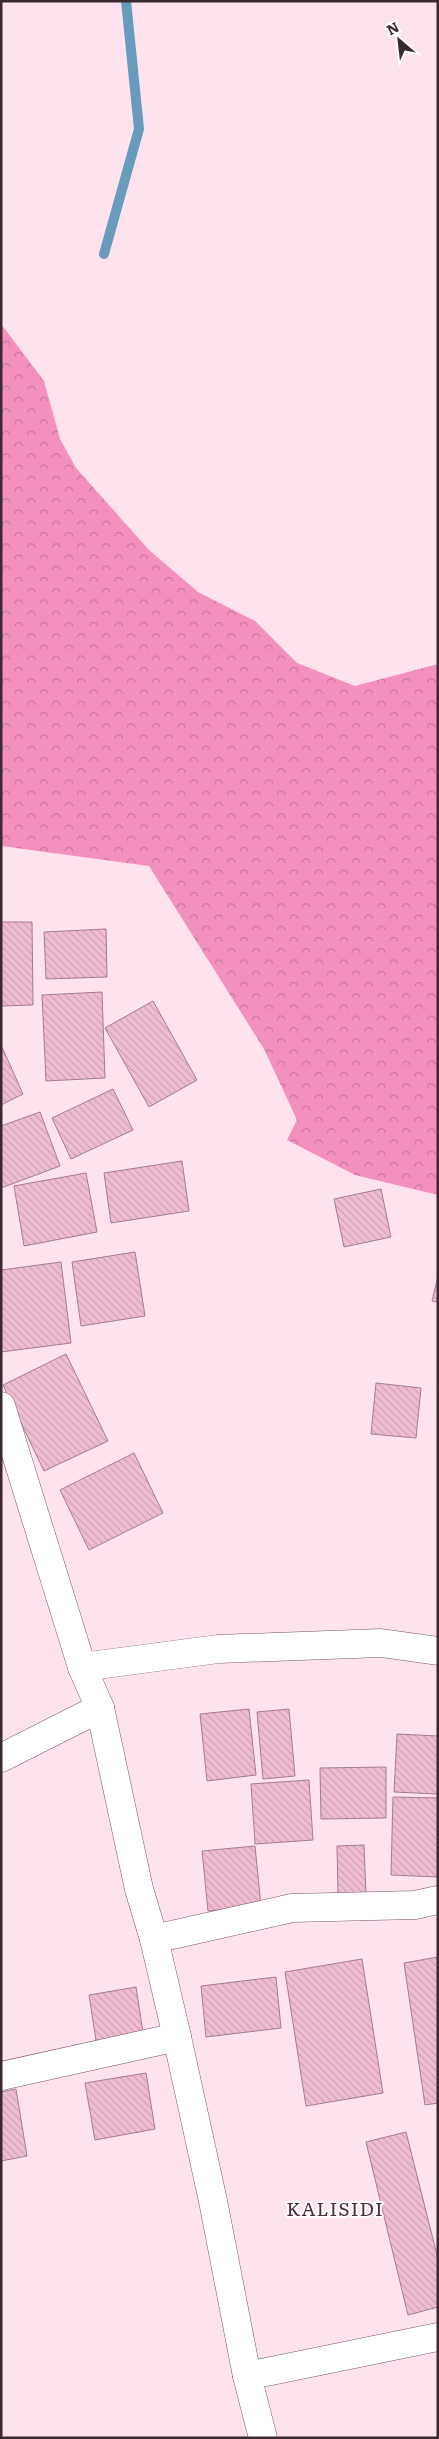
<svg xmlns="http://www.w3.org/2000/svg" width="439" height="2439" font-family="Literata,serif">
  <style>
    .forest { fill: url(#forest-crowns) }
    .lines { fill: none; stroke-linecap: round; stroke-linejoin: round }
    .stream { stroke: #689cbc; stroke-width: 10 }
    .building { fill: url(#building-back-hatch); stroke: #a57c8e }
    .minor-casing { stroke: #7a5465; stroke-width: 29 }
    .minor { stroke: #fff; stroke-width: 28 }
    .labels { text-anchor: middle; stroke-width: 4; stroke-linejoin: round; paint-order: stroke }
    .quarter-label { font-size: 19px; letter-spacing: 1px; fill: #4d2b3b; stroke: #fff }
  </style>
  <defs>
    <pattern id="forest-crowns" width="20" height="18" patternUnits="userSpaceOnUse" patternTransform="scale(1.25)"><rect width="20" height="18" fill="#f490be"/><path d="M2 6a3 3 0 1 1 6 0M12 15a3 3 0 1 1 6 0" fill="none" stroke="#c7769b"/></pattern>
    <pattern id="building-back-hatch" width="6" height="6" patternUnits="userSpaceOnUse" patternTransform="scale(1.25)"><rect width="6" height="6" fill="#f0bcd2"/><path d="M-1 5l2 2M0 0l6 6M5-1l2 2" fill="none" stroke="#cfa2b5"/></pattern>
  </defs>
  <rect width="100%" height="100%" fill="#fee2ee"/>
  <polygon class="forest" points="1,324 44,381 60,439 76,468 149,550 198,592 255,621 297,663 355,686 438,664 438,1195 355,1175 287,1140 297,1120 264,1049 149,866 1,846"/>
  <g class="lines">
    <polyline class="stream" points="104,254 139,129 126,1"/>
  </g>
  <g class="building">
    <polygon points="1,922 32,922 33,1005 1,1006"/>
    <polygon points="106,929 107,977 46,979 44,932"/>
    <polygon points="102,992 105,1078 46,1081 42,995"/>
    <polygon points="153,1001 197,1080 149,1107 105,1028"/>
    <polygon points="2,1047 23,1094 1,1105 1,1048"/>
    <polygon points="113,1089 133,1130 71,1159 52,1118"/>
    <polygon points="40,1112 60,1166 1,1188 1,1126"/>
    <polygon points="182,1161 189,1211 111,1223 104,1173"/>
    <polygon points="86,1173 97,1232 24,1246 14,1186"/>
    <polygon points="381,1189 391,1237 344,1247 334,1199"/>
    <polygon points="135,1252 145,1316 81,1326 72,1262"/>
    <polygon points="61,1262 71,1343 1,1352 1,1270"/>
    <polygon points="438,1276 438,1302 432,1301"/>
    <polygon points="66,1354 108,1441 44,1471 3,1385"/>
    <polygon points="376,1383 421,1388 416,1438 371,1434"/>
    <polygon points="134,1453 163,1513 89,1550 60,1490"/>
    <polygon points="249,1709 256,1775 207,1781 200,1714"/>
    <polygon points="289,1709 295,1776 263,1779 257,1712"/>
    <polygon points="397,1734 438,1736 438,1794 394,1792"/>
    <polygon points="386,1767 386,1818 321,1819 320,1768"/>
    <polygon points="309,1780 313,1840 255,1844 251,1784"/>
    <polygon points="393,1797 438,1798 438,1877 391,1875"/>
    <polygon points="364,1845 366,1894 338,1895 337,1846"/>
    <polygon points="255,1846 261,1906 208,1911 202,1851"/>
    <polygon points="438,1957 438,2103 425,2105 404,1963"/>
    <polygon points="362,1959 383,2093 306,2106 285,1972"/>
    <polygon points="276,1977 281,2028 206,2037 201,1986"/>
    <polygon points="136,1987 144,2039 97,2047 89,1995"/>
    <polygon points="146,2073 155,2129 95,2140 85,2083"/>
    <polygon points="16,2089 27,2156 1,2161 1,2092"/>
    <polygon points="406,2132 438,2259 438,2307 408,2315 366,2142"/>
  </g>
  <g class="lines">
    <g class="minor-casing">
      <g id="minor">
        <polyline points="1,1406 82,1667 100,1708 139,1889 154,1939 177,2037 213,2201 247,2376 263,2438"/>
        <polyline points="82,1667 218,1649 381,1643 438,1651"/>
        <polyline points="1,1758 100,1708"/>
        <polyline points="154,1939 292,1908 415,1905 438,1900"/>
        <polyline points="1,2076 177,2037"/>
        <polyline points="247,2376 438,2337"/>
      </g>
    </g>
    <use href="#minor" class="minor"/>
  </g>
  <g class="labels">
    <g class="quarter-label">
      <text x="335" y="2216">KALISIDI</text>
    </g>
  </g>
  <rect width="439" height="2439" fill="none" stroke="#3b2931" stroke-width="5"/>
  <g transform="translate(399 40) rotate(332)" stroke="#ffffff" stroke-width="4" paint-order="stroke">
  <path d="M0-4L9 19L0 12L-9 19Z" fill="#3b2931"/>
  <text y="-8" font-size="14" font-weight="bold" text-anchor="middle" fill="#3b2931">N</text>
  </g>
</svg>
